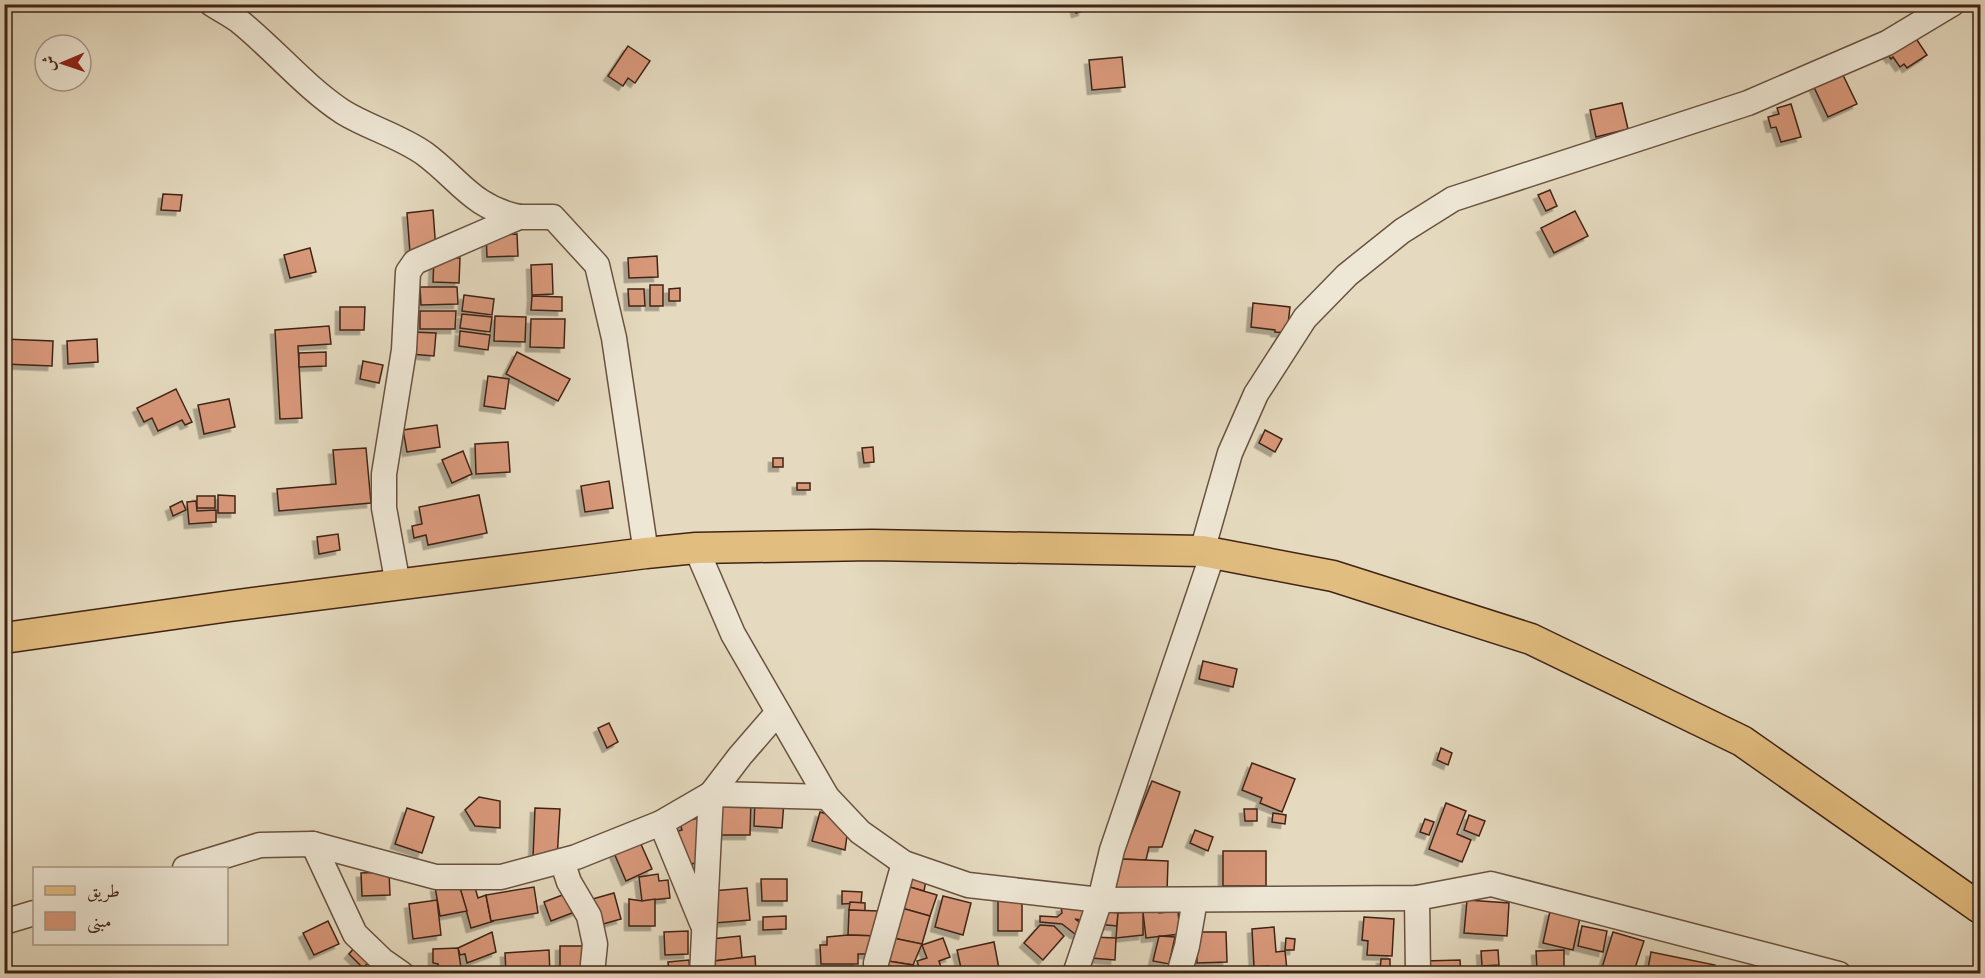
<svg xmlns="http://www.w3.org/2000/svg" width="1985" height="978" font-family="Vollkorn,Amiri,serif">
  <style>
    .building { fill: #d8987a; stroke: #412415; stroke-width: 1.5; filter: url(#shadow) }
    .lines { fill: none; stroke-linecap: round; stroke-linejoin: round }
    .minor-casing { stroke: #6a5240; stroke-width: 27 }
    .major-casing { stroke: #412415; stroke-width: 33 }
    .minor { stroke: #eee7d5; stroke-width: 24 }
    .major { stroke: #e2bd80; stroke-width: 30 }
  </style>
  <defs>
    <filter id="shadow"><feDropShadow dx="-4.5" dy="4.5" stdDeviation="0" flood-color="#0004"/></filter>
  </defs>
  <rect width="100%" height="100%" fill="#e5dabf"/>
  <filter id="stains"><feTurbulence type="fractalNoise" baseFrequency=".00333" numOctaves="4"/><feColorMatrix values="0 0 0 0 .2 0 0 0 0 .09 0 0 0 0 .02 0 0 0 .5 -.17"/></filter>
  <radialGradient id="worn" r=".72"><stop offset=".6" stop-color="#630" stop-opacity="0"/><stop offset="1" stop-color="#630" stop-opacity=".3"/></radialGradient>
  <g class="building">
    <polygon points="1074,4 1089,4 1082,6 1083,11 1076,13"/>
    <polygon points="1913,34 1927,55 1907,68 1904,64 1900,67 1893,57 1891,59 1883,48"/>
    <polygon points="628,46 650,61 635,83 628,78 623,86 608,76"/>
    <polygon points="1122,57 1125,87 1092,90 1089,60"/>
    <polygon points="1841,71 1857,104 1828,117 1813,85"/>
    <polygon points="1622,103 1628,129 1596,137 1590,110"/>
    <polygon points="1791,104 1801,137 1781,142 1776,127 1771,128 1768,117 1779,114 1777,108"/>
    <polygon points="1550,190 1557,206 1546,211 1538,195"/>
    <polygon points="163,194 182,195 180,211 161,210"/>
    <polygon points="433,210 436,251 410,253 407,213"/>
    <polygon points="1575,211 1588,236 1554,253 1541,228"/>
    <polygon points="517,234 518,256 487,257 486,235"/>
    <polygon points="310,248 316,272 290,278 284,255"/>
    <polygon points="657,256 658,277 629,278 628,258"/>
    <polygon points="434,257 460,258 459,283 433,282"/>
    <polygon points="552,264 553,294 532,295 531,265"/>
    <rect x="650" y="285" width="13" height="21"/>
    <polygon points="420,287 457,287 458,304 421,305"/>
    <polygon points="680,288 680,301 669,301 669,289"/>
    <polygon points="628,289 644,289 645,306 629,306"/>
    <polygon points="464,295 494,299 492,315 462,311"/>
    <polygon points="532,296 562,297 562,311 531,310"/>
    <polygon points="1253,303 1290,307 1287,333 1275,332 1275,330 1251,327"/>
    <polygon points="340,307 365,307 364,330 340,330"/>
    <polygon points="420,311 456,311 455,329 420,329"/>
    <polygon points="462,314 492,317 490,332 460,328"/>
    <polygon points="495,316 526,317 525,342 494,341"/>
    <polygon points="531,319 565,319 564,348 530,347"/>
    <polygon points="329,326 331,344 298,346 302,418 280,419 275,330"/>
    <polygon points="460,331 490,335 488,350 459,346"/>
    <polygon points="412,332 436,333 434,356 410,354"/>
    <polygon points="4,339 53,341 52,366 4,364"/>
    <polygon points="97,339 98,362 68,364 67,341"/>
    <polygon points="326,352 326,366 299,367 299,353"/>
    <polygon points="517,352 570,379 558,401 506,374"/>
    <polygon points="363,361 383,365 379,383 360,379"/>
    <polygon points="488,376 509,379 505,409 484,406"/>
    <polygon points="176,389 192,422 185,425 182,420 158,431 152,418 144,422 137,408"/>
    <polygon points="229,399 235,427 204,434 198,405"/>
    <polygon points="437,425 440,447 407,452 403,430"/>
    <polygon points="1265,430 1282,439 1275,452 1259,443"/>
    <polygon points="508,442 510,472 476,474 475,444"/>
    <polygon points="873,447 874,462 864,463 862,448"/>
    <polygon points="366,448 371,503 279,511 277,489 336,484 333,450"/>
    <polygon points="463,451 472,474 452,483 442,460"/>
    <rect x="773" y="458" width="10" height="9"/>
    <polygon points="609,481 613,508 585,512 581,486"/>
    <rect x="797" y="483" width="13" height="7"/>
    <polygon points="218,495 235,496 235,513 218,513"/>
    <polygon points="479,495 487,533 428,545 426,535 414,538 412,526 422,524 419,507"/>
    <rect x="197" y="496" width="18" height="12"/>
    <polygon points="182,501 186,510 173,516 170,507"/>
    <polygon points="196,501 197,511 216,510 216,522 189,524 187,502"/>
    <polygon points="338,534 340,550 319,554 317,537"/>
    <polygon points="1203,661 1237,669 1233,687 1199,679"/>
    <polygon points="609,723 618,742 607,748 598,728"/>
    <polygon points="1441,748 1452,753 1448,765 1437,760"/>
    <polygon points="1252,763 1295,779 1282,812 1260,803 1262,798 1242,790"/>
    <polygon points="1152,781 1180,792 1162,847 1149,847 1146,860 1121,859"/>
    <polygon points="479,797 500,801 500,828 475,826 465,810"/>
    <polygon points="755,799 784,801 782,828 754,826"/>
    <polygon points="718,800 751,801 750,835 717,835"/>
    <polygon points="1446,803 1466,811 1457,834 1471,840 1462,862 1429,849"/>
    <polygon points="407,808 434,817 422,853 395,844"/>
    <polygon points="535,808 560,809 557,859 533,858"/>
    <polygon points="1244,809 1257,809 1257,821 1245,821"/>
    <polygon points="820,812 849,821 845,850 812,841"/>
    <polygon points="1273,813 1286,815 1285,824 1272,822"/>
    <polygon points="1469,815 1485,821 1479,836 1464,830"/>
    <polygon points="698,818 710,859 684,866 675,832 682,830 680,823"/>
    <polygon points="1425,819 1434,822 1429,835 1420,832"/>
    <polygon points="1195,830 1213,837 1208,851 1190,843"/>
    <polygon points="640,842 652,869 626,881 614,853"/>
    <rect x="1223" y="851" width="43" height="35"/>
    <polygon points="1121,859 1168,861 1167,892 1108,889"/>
    <polygon points="907,871 927,875 924,891 903,885"/>
    <polygon points="389,872 390,895 362,896 361,873"/>
    <polygon points="658,874 659,881 668,880 670,898 642,901 639,877"/>
    <polygon points="761,879 787,879 787,901 762,901"/>
    <polygon points="474,884 478,898 486,895 491,921 494,921 471,928 460,888"/>
    <polygon points="903,885 937,895 930,916 898,907"/>
    <polygon points="435,887 460,888 467,911 440,916"/>
    <polygon points="534,887 538,913 491,921 486,895"/>
    <polygon points="747,888 750,920 715,923 712,891"/>
    <polygon points="573,891 580,910 551,921 544,902"/>
    <polygon points="842,891 862,892 861,903 842,904"/>
    <polygon points="614,893 621,919 596,926 589,900"/>
    <polygon points="943,896 971,903 963,935 935,927"/>
    <rect x="998" y="896" width="24" height="35"/>
    <polygon points="629,899 642,901 655,899 655,926 629,926"/>
    <polygon points="437,900 441,935 413,939 409,904"/>
    <polygon points="1467,900 1509,903 1507,936 1464,933"/>
    <polygon points="850,902 865,903 865,911 849,910"/>
    <polygon points="1158,902 1159,913 1178,911 1180,934 1146,938 1143,912"/>
    <polygon points="1089,905 1086,921 1075,919 1086,927 1082,934 1075,934 1062,924 1040,922 1040,916 1057,917 1062,913 1061,907"/>
    <polygon points="898,907 930,916 922,944 893,938"/>
    <polygon points="849,910 879,911 878,936 848,935"/>
    <polygon points="1102,911 1118,913 1117,926 1097,924"/>
    <polygon points="1550,911 1580,918 1573,950 1543,943"/>
    <polygon points="1143,912 1143,935 1116,938 1118,913"/>
    <polygon points="786,916 786,929 763,930 763,917"/>
    <polygon points="1364,917 1394,919 1392,956 1367,955 1368,941 1362,940"/>
    <polygon points="328,921 339,944 314,955 303,933"/>
    <polygon points="1040,925 1054,926 1064,936 1043,960 1024,943"/>
    <polygon points="1582,926 1607,931 1603,952 1578,946"/>
    <polygon points="1274,927 1276,952 1285,951 1287,970 1270,974 1269,966 1254,967 1252,929"/>
    <polygon points="688,931 688,954 665,955 664,932"/>
    <polygon points="492,932 496,952 467,963 465,954 460,955 458,948"/>
    <polygon points="1197,932 1226,932 1227,962 1197,963"/>
    <polygon points="1613,932 1644,941 1633,974 1600,974"/>
    <polygon points="848,935 878,936 874,954 858,954 858,964 821,964 820,945 827,945 827,937"/>
    <polygon points="740,936 742,958 714,961 711,939"/>
    <polygon points="1159,936 1175,937 1169,964 1153,961"/>
    <polygon points="1092,937 1116,938 1115,960 1091,958"/>
    <polygon points="893,938 922,944 913,965 888,961"/>
    <polygon points="943,938 950,957 939,961 943,974 921,974 917,961 927,958 922,945"/>
    <polygon points="1286,938 1295,939 1294,950 1285,950"/>
    <polygon points="994,942 1000,974 950,974 949,970 961,968 957,950"/>
    <polygon points="358,944 373,958 363,968 349,954"/>
    <polygon points="560,946 586,946 585,973 560,973"/>
    <polygon points="458,948 462,974 444,974 444,970 439,971 438,964 433,963 433,949"/>
    <polygon points="549,950 550,974 506,974 505,953"/>
    <polygon points="1498,950 1499,965 1482,966 1481,951"/>
    <polygon points="1564,950 1564,969 1537,970 1536,951"/>
    <polygon points="1651,952 1715,965 1714,974 1647,974"/>
    <polygon points="755,956 756,974 715,974 714,961"/>
    <polygon points="4,958 11,972 8,974 4,974"/>
    <polygon points="1381,959 1390,959 1390,970 1380,970"/>
    <polygon points="689,960 690,974 669,974 668,962"/>
    <polygon points="1460,960 1461,974 1426,974 1425,961"/>
    <polygon points="888,961 913,965 914,972 878,974"/>
    <polygon points="664,967 665,974 637,974 637,968"/>
    <polygon points="1050,967 1051,974 1023,974 1023,970"/>
    <polygon points="1089,969 1109,972 1109,974 1088,974"/>
  </g>
  <g class="lines">
    <g class="minor-casing">
      <g id="minor">
        <path d="M212 4C221 10 231 15 239 21 275 50 305 87 343 112 369 128 400 136 425 154 460 180 472 207 519 217"/>
        <polyline points="696,548 733,634 827,797 860,832 904,863 968,885 1100,900 1417,898 1491,884 1839,974"/>
        <polyline points="1202,551 1230,453 1256,394 1305,318 1347,275 1402,231 1453,199 1748,103 1887,43 1952,4"/>
        <polyline points="398,585 384,508 384,474 404,350 408,272 415,262 519,217 553,217 597,265 614,338 646,553"/>
        <polyline points="661,823 702,923"/>
        <polyline points="313,844 355,934 382,960 402,974"/>
        <polyline points="562,861 569,882 589,916 595,944 592,974"/>
        <polyline points="185,868 260,845 313,844 436,877 501,877 576,857 661,823 711,794 827,797"/>
        <polyline points="1417,898 1418,974"/>
        <polyline points="4,922 34,913"/>
        <polyline points="702,974 711,794 740,756 772,719 779,714"/>
        <polyline points="876,974 876,963 904,863"/>
        <polyline points="1075,974 1100,900 1112,850 1213,553"/>
        <polyline points="1179,974 1187,946 1195,900"/>
      </g>
    </g>
    <g class="major-casing">
      <polyline id="major" points="4,638 230,606 646,553 696,548 872,545 1202,551 1333,576 1531,639 1742,741 1980,908"/>
    </g>
    <use href="#minor" class="minor"/>
    <use href="#major" class="major"/>
  </g>
  <rect width="1985" height="978" fill="none" stroke="#e5dabf" stroke-width="24"/>
  <rect x="6" y="6" width="1973" height="966" fill="none" stroke="#412415" stroke-width="3"/>
  <rect x="12" y="12" width="1961" height="954" fill="none" stroke="#412415" stroke-width="1.5"/>
  <rect x="33" y="867" width="195" height="78" fill="#eee7d5" stroke="#a99988" stroke-width="1.5"/>
  <rect x="45" y="886" width="30" height="9" fill="#e2bd80" stroke="#a99988" stroke-width="1.5"/>
  <text x="87" y="897" font-size="18" fill="#412415">طريق</text>
  <rect x="45" y="912" width="30" height="18" fill="#d8987a" stroke="#a99988" stroke-width="1.5"/>
  <text x="87" y="927" font-size="18" fill="#412415">مبنى</text>
  <g transform="translate(63 63) rotate(268)"><circle r="28" fill="#eee7d5" stroke="#a99988" stroke-width="1.5"/>
  <path d="M0-4.5L10 22L0 15L-10 22Z" fill="#8f2418"/>
  <text y="-9" font-size="16" font-weight="bold" text-anchor="middle" fill="#412415">ش</text>
  </g>
  <rect width="100%" height="100%" filter="url(#stains)"/>
  <rect width="100%" height="100%" fill="url(#worn)"/>
</svg>
